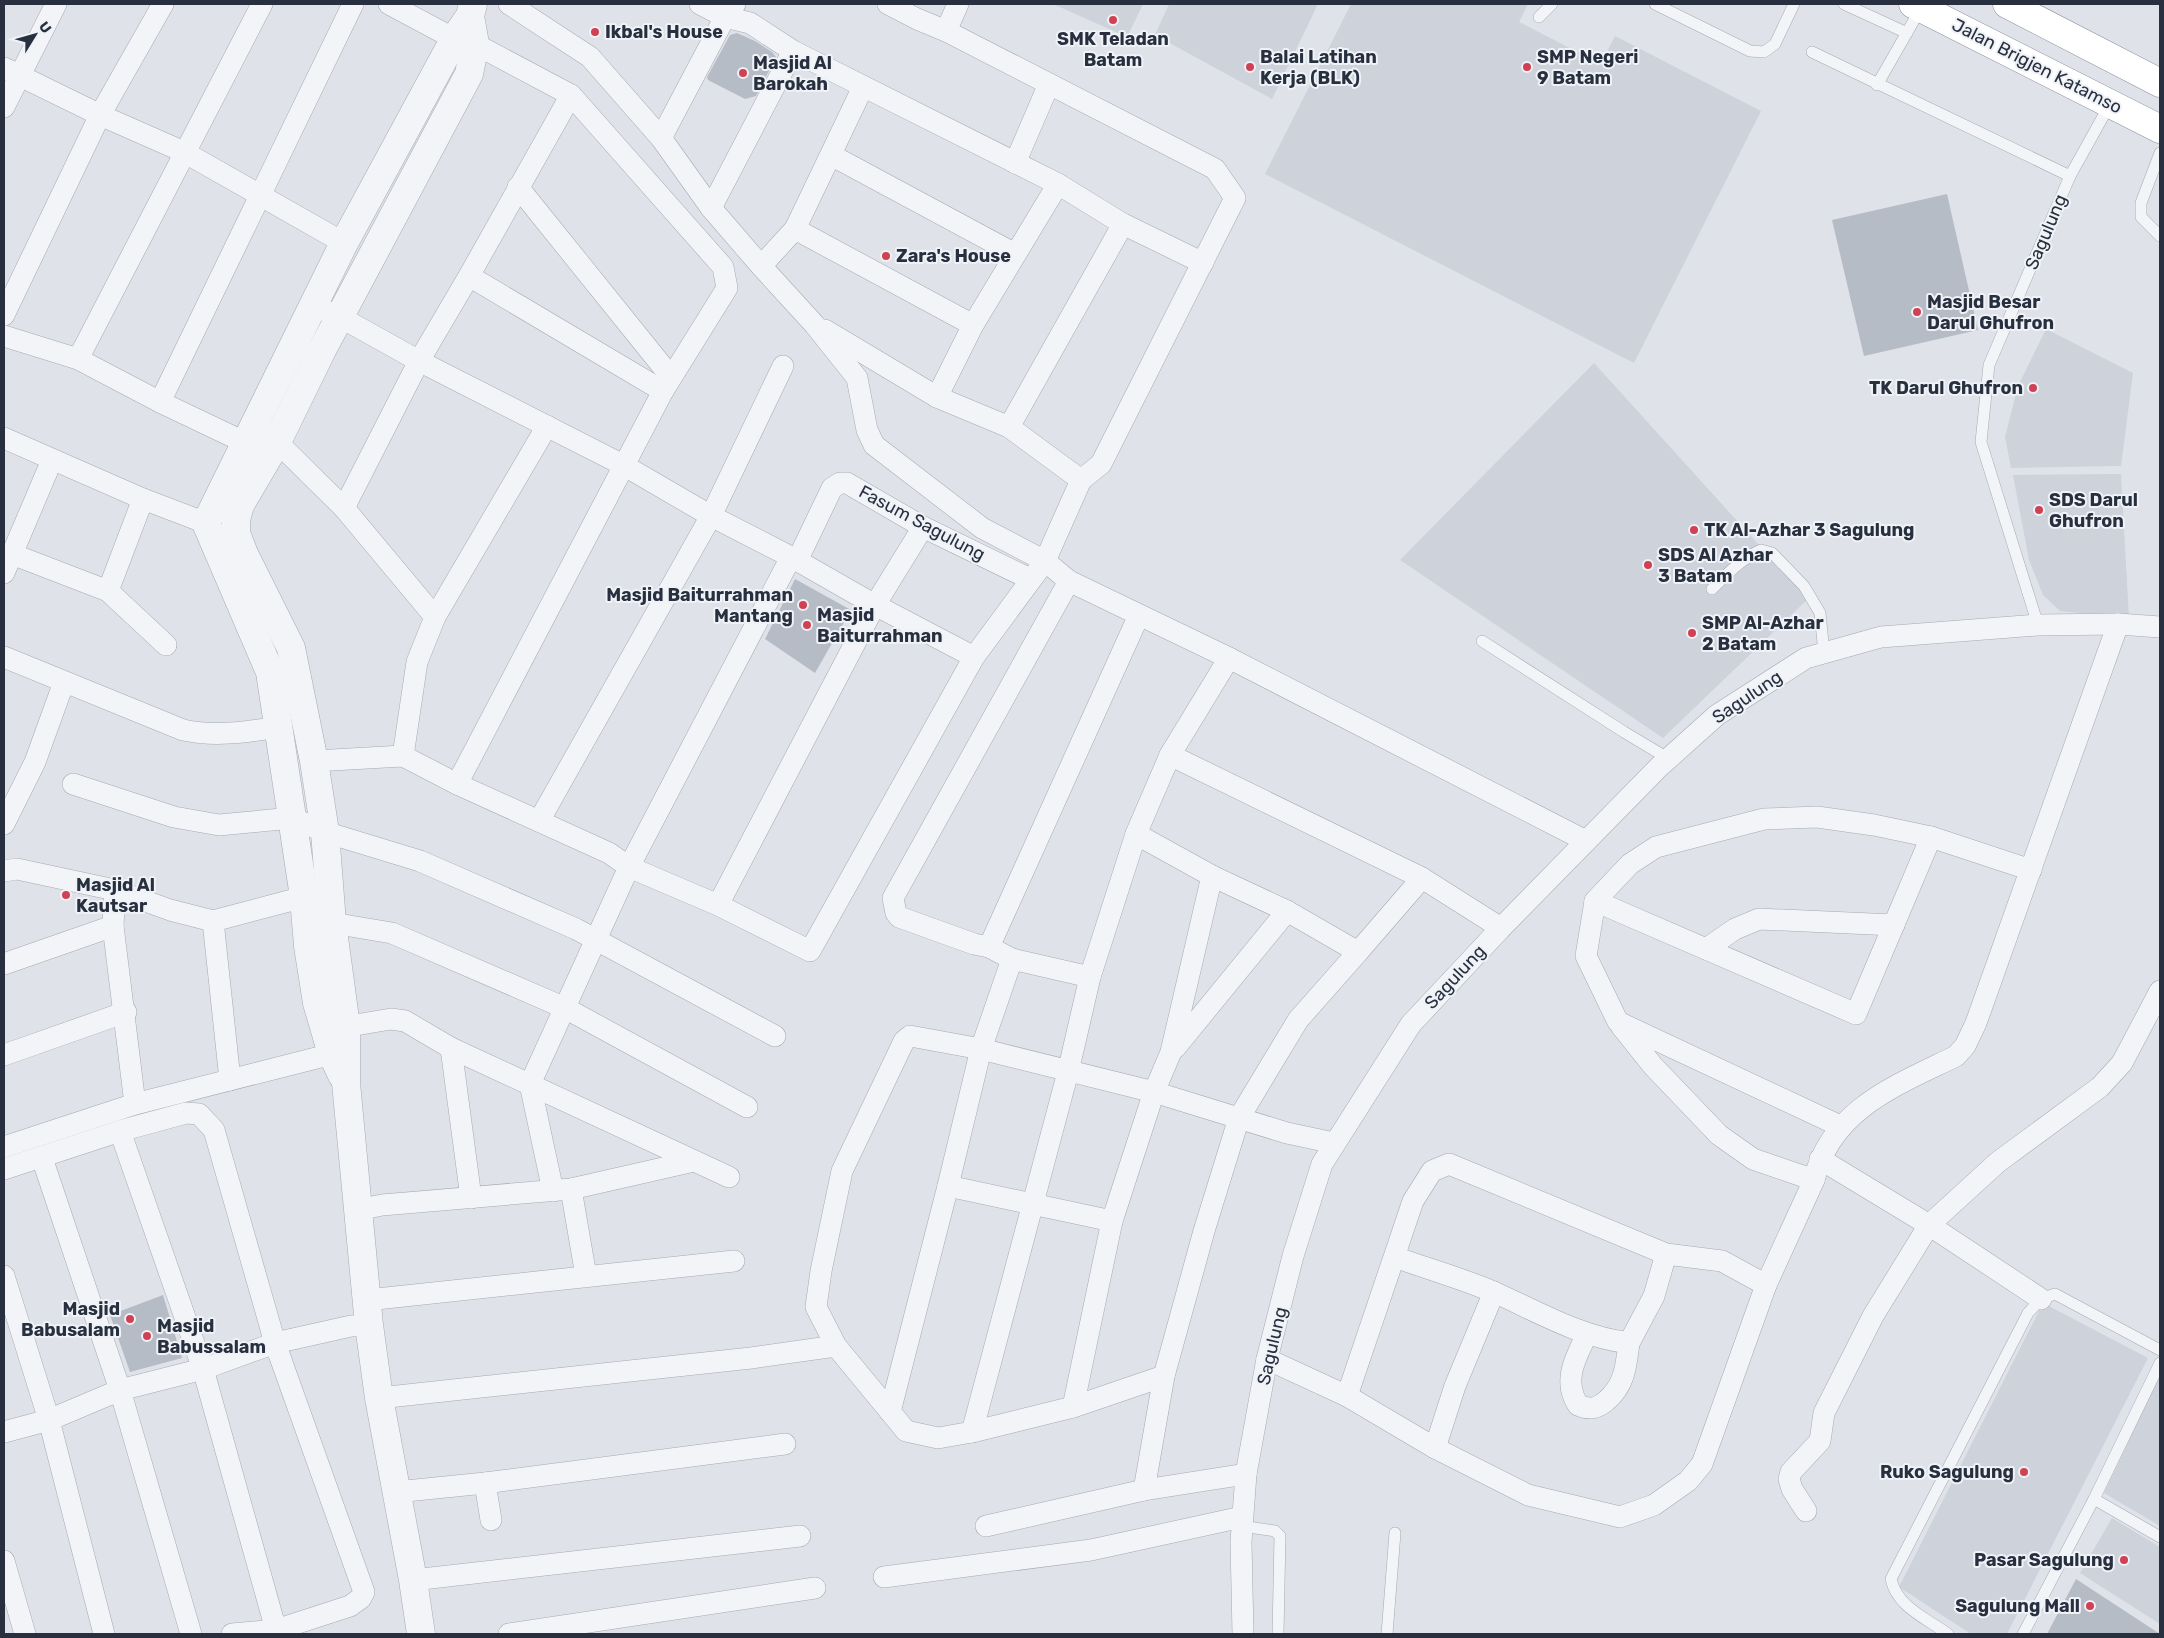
<svg xmlns="http://www.w3.org/2000/svg" width="2164" height="1638" font-family="Rubik,sans-serif">
  <style>
    .built { fill: #cdd2db }
    .building { fill: #b6bcc6 }
    .lines { fill: none; stroke-linecap: round; stroke-linejoin: round }
    .service-casing { stroke: #a4aab3; stroke-width: 12 }
    .minor-casing { stroke: #a4aab3; stroke-width: 22 }
    .tertiary-casing { stroke: #a4aab3; stroke-width: 29 }
    .trunk-casing { stroke: #8690a0; stroke-width: 29 }
    .service { stroke: #f2f4f7; stroke-width: 11 }
    .minor { stroke: #f2f4f7; stroke-width: 21 }
    .tertiary { stroke: #f2f4f7; stroke-width: 28 }
    .trunk { stroke: #fff; stroke-width: 28 }
    .poi-dot { fill: #d14154; stroke: #eff2f6; stroke-width: 2 }
    .labels { text-anchor: middle; stroke-width: 4; stroke-linejoin: round; paint-order: stroke }
    .poi-label { font-size: 18px; font-weight: bold; fill: #283040; stroke: #eff2f6; text-anchor: start }
    .street-label { font-size: 18px; fill: #283040; stroke: #eff2f6 }
  </style>
  <rect width="100%" height="100%" fill="#dfe3e9"/>
  <g class="built">
    <polygon points="1053,4 1143,4 1127,37"/>
    <polygon points="1169,4 1318,4 1272,99 1155,35"/>
    <polygon points="1351,4 1528,4 1519,22 1601,64 1615,36 1761,111 1634,363 1265,174"/>
    <polygon points="2046,329 2133,373 2121,466 2011,468 2005,437 2018,386"/>
    <polygon points="1594,363 1808,599 1663,738 1400,560"/>
    <polygon points="2121,474 2129,618 2060,611 2043,595 2029,560 2013,475"/>
    <polygon points="2043,1303 2148,1358 2007,1634 1971,1634 1899,1587"/>
    <polygon points="2160,1376 2160,1526 2104,1493"/>
    <polygon points="2112,1518 2160,1547 2160,1624 2080,1573"/>
  </g>
  <g class="building">
    <polygon points="737,33 755,41 772,52 776,57 756,96 745,99 708,80 707,77 730,35"/>
    <polygon points="1947,194 1978,330 1864,356 1832,220"/>
    <polygon points="795,579 851,610 815,673 765,639"/>
    <polygon points="163,1295 182,1358 130,1372 110,1315"/>
    <polygon points="2076,1579 2160,1634 2047,1634"/>
  </g>
  <g class="lines">
    <g class="service-casing">
      <g id="service">
        <polyline points="1655,4 1750,51 1764,52 1775,44 1794,4"/>
        <polyline points="1844,4 1907,33"/>
        <polyline points="1539,17 1552,4"/>
        <polyline points="1812,52 2070,176"/>
        <polyline points="1877,85 1921,8"/>
        <polyline points="2160,153 2141,203 2141,217 2160,236"/>
        <path d="M1712 589C1727 574 1741 559 1761 550L1772 553 1804 586 1820 613 1824 653"/>
        <polyline points="2038,625 1981,442 1989,365 2070,176 2110,104"/>
        <polyline points="1482,641 1624,732 1669,759"/>
        <polyline points="2094,1499 2160,1537"/>
        <polyline points="1241,1526 1275,1531 1280,1536 1278,1634"/>
        <polyline points="1387,1634 1395,1533"/>
        <path d="M1948 1634C1926 1618 1897 1607 1891 1579L2028 1313 2041 1299 2055 1294 2160 1350"/>
        <polyline points="2023,1634 2094,1499 2160,1363"/>
      </g>
    </g>
    <g class="minor-casing">
      <g id="minor">
        <polyline points="389,4 449,36 475,44 571,95 723,267 727,288 663,391 457,784"/>
        <polyline points="700,4 725,17 750,23 793,51 1058,184 1123,224 1203,263"/>
        <polyline points="888,4 917,19 946,31 1215,169 1235,198 1101,464 1081,480 1045,561 1069,581 1229,658 1586,841"/>
        <polyline points="946,31 958,4"/>
        <polyline points="4,68 100,115 184,152 344,243"/>
        <polyline points="4,107 56,4"/>
        <polyline points="661,138 725,17 735,4"/>
        <polyline points="831,155 1015,254"/>
        <polyline points="1015,163 1049,84"/>
        <polyline points="518,187 671,377"/>
        <polyline points="711,208 793,51"/>
        <polyline points="795,229 973,325"/>
        <polyline points="761,266 795,229 863,87"/>
        <polyline points="469,276 663,391"/>
        <polyline points="326,311 340,317 419,361 625,466 711,516 791,557 875,605 974,657"/>
        <polyline points="4,315 100,115 163,4"/>
        <polyline points="825,330 937,397 1009,427 1081,480"/>
        <polyline points="4,336 78,359 160,402 244,442"/>
        <polyline points="78,359 262,4"/>
        <polyline points="937,397 973,325 1058,184"/>
        <polyline points="160,402 353,4"/>
        <polyline points="1009,427 1123,224"/>
        <polyline points="267,432 344,508 435,617"/>
        <polyline points="4,438 143,499 206,523"/>
        <polyline points="344,508 419,361 469,276 571,95"/>
        <polyline points="12,554 108,591 143,499"/>
        <polyline points="797,561 832,488 840,483 847,483 923,527 1030,579"/>
        <polyline points="4,573 52,460"/>
        <polyline points="108,591 166,645"/>
        <path d="M4 657 183 730C216 737 246 732 279 727"/>
        <polyline points="1170,755 1422,878 1501,928"/>
        <polyline points="403,756 417,662 435,617 547,426"/>
        <polyline points="314,761 403,756 457,784 609,853 629,867 718,905 810,951 974,657 1045,561 982,528 874,445 867,430 857,378 814,324 761,266 711,208 661,138 590,57 509,4"/>
        <polyline points="73,784 174,817 219,825 292,818 325,832 420,861 576,929 775,1036"/>
        <polyline points="539,821 711,516 783,366"/>
        <polyline points="4,824 35,762 64,682"/>
        <polyline points="1136,834 1212,876"/>
        <polyline points="4,871 17,869 115,890 170,910 213,921 304,897"/>
        <polyline points="115,890 113,926 135,1104"/>
        <polyline points="1595,901 1856,1014 1931,837"/>
        <polyline points="718,905 875,605 923,527"/>
        <polyline points="213,921 230,1080"/>
        <polyline points="332,923 392,933 565,1008 747,1107"/>
        <polyline points="989,947 1139,615"/>
        <polyline points="1706,949 1735,929 1759,919 1894,925"/>
        <polyline points="1012,959 1090,977 1136,834 1170,755 1229,658"/>
        <polyline points="4,964 113,926"/>
        <polyline points="1621,1026 1653,1066 1719,1135 1753,1159 1814,1180"/>
        <polyline points="332,1029 391,1019 405,1021 451,1048 729,1177"/>
        <polyline points="451,1048 471,1198"/>
        <polyline points="1175,1048 1287,911"/>
        <polyline points="4,1055 126,1012"/>
        <polyline points="1840,1126 1618,1022 1586,956 1595,901 1630,864 1656,847 1764,819 1817,817 1874,825 1931,837 2031,870"/>
        <polyline points="120,1131 203,1369 276,1630"/>
        <polyline points="1334,1143 1287,1133 1154,1092 981,1049 910,1036 904,1041 842,1171 821,1271 816,1307 836,1346 906,1431 938,1438 972,1432 1073,1407 1164,1376 1204,1231 1239,1118 1298,1020 1358,952"/>
        <polyline points="4,1147 135,1104 332,1054 347,1052"/>
        <polyline points="42,1158 120,1390 191,1634"/>
        <polyline points="1820,1159 1929,1225 2041,1299"/>
        <polyline points="4,1169 120,1131 186,1113 199,1114 214,1130 275,1343 364,1592 361,1598 350,1606 276,1630 232,1634"/>
        <polyline points="948,1186 1112,1221"/>
        <polyline points="571,1189 586,1276"/>
        <polyline points="553,1191 530,1084 629,867 791,557"/>
        <polyline points="358,1210 382,1205 571,1189 694,1161"/>
        <path d="M1395 1257C1428 1269 1464 1279 1496 1293 1540 1313 1581 1337 1629 1343L1654 1296 1666 1254"/>
        <polyline points="4,1276 49,1420 104,1634"/>
        <polyline points="367,1300 734,1261"/>
        <path d="M1587 1334C1576 1357 1562 1380 1578 1405 1590 1410 1596 1409 1606 1401 1625 1385 1626 1366 1629 1343"/>
        <path d="M1267 1359 1347 1396 1435 1448 1528 1495 1620 1517 1654 1505 1688 1481 1702 1464 1766 1285 1814 1180C1831 1109 1897 1085 1956 1056L1965 1046 1976 1023 2118 624"/>
        <polyline points="1347,1396 1413,1201 1432,1171 1449,1164 1666,1254 1722,1261 1766,1285"/>
        <polyline points="379,1398 751,1358 836,1346"/>
        <polyline points="1073,1407 1112,1221 1154,1092 1171,1052 1212,876 1287,911 1358,952 1422,878"/>
        <polyline points="890,1412 948,1186 981,1049 1012,959 989,947 974,944 899,917 896,913 893,898 1069,581"/>
        <polyline points="4,1432 49,1420 120,1390 203,1369 275,1343 351,1326 369,1325"/>
        <polyline points="972,1432 1068,1072 1090,977"/>
        <polyline points="1435,1448 1455,1386 1494,1292"/>
        <polyline points="485,1483 491,1520"/>
        <polyline points="1144,1490 1164,1376"/>
        <polyline points="396,1492 485,1483 785,1444"/>
        <polyline points="1806,1511 1792,1489 1789,1479 1791,1472 1820,1441 1824,1413 1873,1316 1929,1225 1998,1162 2100,1087 2122,1063 2160,991"/>
        <polyline points="986,1526 1144,1490 1246,1474"/>
        <polyline points="4,1561 25,1634"/>
        <polyline points="884,1577 1091,1550 1242,1517"/>
        <polyline points="413,1580 800,1536"/>
        <polyline points="509,1634 815,1588"/>
        <polyline points="1243,1634 1241,1542 1246,1474 1267,1359 1293,1256 1322,1164 1411,1024 1501,928 1659,767 1717,715 1806,658 1881,637 2038,625 2118,624 2160,627"/>
      </g>
    </g>
    <g class="tertiary-casing">
      <g id="tertiary">
        <polyline points="342,1075 332,1054 317,1003 308,946 304,897 270,672 206,523 344,243 455,38 470,16"/>
        <polyline points="421,1634 413,1580 379,1398 369,1325 346,1083 346,1026 332,923 325,832 314,761 291,648 244,554 236,533 236,520 240,505 277,442 321,352 469,74 475,44 470,16 473,4"/>
      </g>
    </g>
    <g class="trunk-casing">
      <g id="trunk">
        <polyline points="1913,4 2160,129"/>
        <polyline points="2007,4 2160,83"/>
      </g>
    </g>
    <use href="#service" class="service"/>
    <use href="#minor" class="minor"/>
    <use href="#tertiary" class="tertiary"/>
    <use href="#trunk" class="trunk"/>
  </g>
  <g class="poi-dot">
    <circle cx="1113" cy="20" r="5"/>
    <circle cx="595" cy="32" r="5"/>
    <circle cx="1250" cy="67" r="5"/>
    <circle cx="1527" cy="67" r="5"/>
    <circle cx="743" cy="73" r="5"/>
    <circle cx="886" cy="256" r="5"/>
    <circle cx="1917" cy="312" r="5"/>
    <circle cx="2033" cy="388" r="5"/>
    <circle cx="2039" cy="510" r="5"/>
    <circle cx="1694" cy="530" r="5"/>
    <circle cx="1648" cy="565" r="5"/>
    <circle cx="803" cy="605" r="5"/>
    <circle cx="807" cy="625" r="5"/>
    <circle cx="1692" cy="633" r="5"/>
    <circle cx="66" cy="895" r="5"/>
    <circle cx="130" cy="1319" r="5"/>
    <circle cx="147" cy="1336" r="5"/>
    <circle cx="2024" cy="1472" r="5"/>
    <circle cx="2124" cy="1560" r="5"/>
    <circle cx="2090" cy="1606" r="5"/>
  </g>
  <g class="labels">
    <g class="poi-label">
      <text x="605" y="38">Ikbal's House</text>
      <text x="1113" y="45" text-anchor="middle">SMK Teladan<tspan x="1113" dy="21">Batam</tspan></text>
      <text x="1260" y="63">Balai Latihan<tspan x="1260" dy="21">Kerja (BLK)</tspan></text>
      <text x="1537" y="63">SMP Negeri<tspan x="1537" dy="21">9 Batam</tspan></text>
      <text x="753" y="69">Masjid Al<tspan x="753" dy="21">Barokah</tspan></text>
      <text x="896" y="262">Zara's House</text>
      <text x="1927" y="308">Masjid Besar<tspan x="1927" dy="21">Darul Ghufron</tspan></text>
      <text x="2023" y="394" text-anchor="end">TK Darul Ghufron</text>
      <text x="2049" y="506">SDS Darul<tspan x="2049" dy="21">Ghufron</tspan></text>
      <text x="1704" y="536">TK Al-Azhar 3 Sagulung</text>
      <text x="1658" y="561">SDS Al Azhar<tspan x="1658" dy="21">3 Batam</tspan></text>
      <text x="793" y="601" text-anchor="end">Masjid Baiturrahman<tspan x="793" dy="21">Mantang</tspan></text>
      <text x="817" y="621">Masjid<tspan x="817" dy="21">Baiturrahman</tspan></text>
      <text x="1702" y="629">SMP Al-Azhar<tspan x="1702" dy="21">2 Batam</tspan></text>
      <text x="76" y="891">Masjid Al<tspan x="76" dy="21">Kautsar</tspan></text>
      <text x="120" y="1315" text-anchor="end">Masjid<tspan x="120" dy="21">Babusalam</tspan></text>
      <text x="157" y="1332">Masjid<tspan x="157" dy="21">Babussalam</tspan></text>
      <text x="2014" y="1478" text-anchor="end">Ruko Sagulung</text>
      <text x="2114" y="1566" text-anchor="end">Pasar Sagulung</text>
      <text x="2080" y="1612" text-anchor="end">Sagulung Mall</text>
    </g>
    <g class="street-label">
      <text transform="translate(2037 66) rotate(27)" y="6">Jalan Brigjen Katamso</text>
      <text transform="translate(2046 232) rotate(-67)" y="6">Sagulung</text>
      <text transform="translate(922 523) rotate(28)" y="6">Fasum Sagulung</text>
      <text transform="translate(1747 697) rotate(-34)" y="6">Sagulung</text>
      <text transform="translate(1455 977) rotate(-47)" y="6">Sagulung</text>
      <text transform="translate(1272 1346) rotate(-77)" y="6">Sagulung</text>
    </g>
  </g>
  <rect width="2164" height="1638" fill="none" stroke="#283040" stroke-width="10"/>
  <g transform="translate(35 35) rotate(53)" stroke="#eff2f6" stroke-width="4" paint-order="stroke">
  <path d="M0-4L9 19L0 12L-9 19Z" fill="#283040"/>
  <text y="-8" font-size="14" font-weight="bold" text-anchor="middle" fill="#283040">U</text>
  </g>
</svg>
